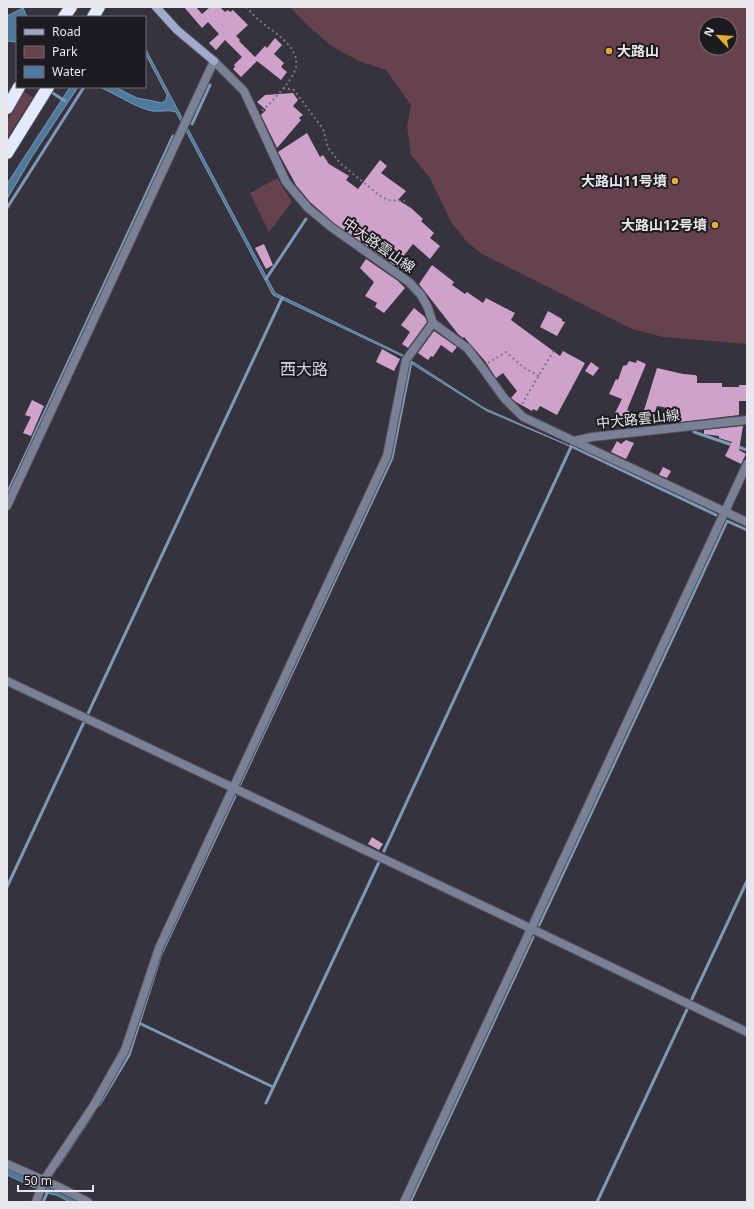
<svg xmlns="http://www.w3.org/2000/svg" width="754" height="1209" font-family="'Noto Sans','Noto Sans JP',sans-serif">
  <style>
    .green { fill: #66424e; fill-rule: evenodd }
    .water { fill: #4d799d; stroke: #7c9ab5 }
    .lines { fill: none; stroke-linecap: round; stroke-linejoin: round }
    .stream { stroke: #7c9ab5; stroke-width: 3 }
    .building { fill: #cea2ca }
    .street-casing { stroke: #534f5a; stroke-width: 10 }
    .secondary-casing { stroke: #534f5a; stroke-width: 10 }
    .highway-casing { stroke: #534f5a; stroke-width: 14 }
    .path { stroke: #7d7983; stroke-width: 2; stroke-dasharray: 2 3; stroke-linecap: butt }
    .street { stroke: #7a8095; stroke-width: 8 }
    .secondary { stroke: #a1aacc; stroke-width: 8 }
    .highway { stroke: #e3e9ff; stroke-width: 12 }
    .poi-dot { fill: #e4ae35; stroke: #1d1b20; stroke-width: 1.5 }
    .labels { text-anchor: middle; stroke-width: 4; stroke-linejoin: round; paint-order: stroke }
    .poi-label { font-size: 14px; font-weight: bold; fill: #e9e7ee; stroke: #1d1b20; text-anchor: end }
    .street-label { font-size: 14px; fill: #e9e7ee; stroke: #1d1b20 }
    .quarter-label { font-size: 16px; fill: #d6d1e0; stroke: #1d1b20 }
  </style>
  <rect width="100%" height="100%" fill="#36323e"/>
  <g class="green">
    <path d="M290 7H747V344L663 337 632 329 482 254 467 242 451 222 430 178 411 155 407 126 411 105 386 70 359 61 333 47 308 26ZM706 24H730V48H706Z"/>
    <polygon points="24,92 33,97 7,138 7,121"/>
    <polygon points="277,178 292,202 269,232 250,193"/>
  </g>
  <g class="water">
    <polygon points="23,8 27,17 17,17 17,42 7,41 7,16"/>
    <path d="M145 48 275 293 403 355 402 356 273 295 176 112C168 109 157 113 148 110 132 105 115 94 100 87H115L137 98 148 100 162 103 166 100 167 95 145 53Z"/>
    <polygon points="70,87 78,87 33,155 7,199 7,184"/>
    <polygon points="410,360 484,408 572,447 487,411 409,362"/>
    <path d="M7 1169C32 1181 58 1189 82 1202H70L56 1195 46 1193 7 1175Z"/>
  </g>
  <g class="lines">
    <g class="stream">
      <polyline points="48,90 65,101"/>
      <polyline points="192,124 210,85"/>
      <polyline points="7,208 84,87"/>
      <polyline points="266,279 306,219"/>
      <polyline points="694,432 747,450"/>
      <polyline points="33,438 173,136"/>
      <polyline points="571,446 716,515"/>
      <polyline points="7,494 33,439"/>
      <polyline points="240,784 392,458 411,362"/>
      <polyline points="384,851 571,447"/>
      <polyline points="7,887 282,298"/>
      <polyline points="539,925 727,521 747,530"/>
      <polyline points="139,1023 273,1087"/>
      <polyline points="266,1103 379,862"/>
      <polyline points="99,1105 129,1055 161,954 235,796"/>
      <polyline points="58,1166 91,1116"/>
      <polyline points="43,1202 48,1191"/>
      <polyline points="410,1202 533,937"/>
      <polyline points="597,1202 747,881"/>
    </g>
  </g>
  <g class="building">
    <polygon points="184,7 196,7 202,14 210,7 220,7 225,12 228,10 230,12 233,10 248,25 236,36 240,40 239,41 255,57 265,46 267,48 275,38 282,45 274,54 284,63 281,67 287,72 281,80 257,61 241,77 233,69 235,67 234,65 242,57 225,40 216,50 209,43 219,34 208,22 202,28"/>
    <polygon points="293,93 298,100 293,106 303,115 299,118 301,120 277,148 261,115 266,110 257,102 265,95"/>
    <polygon points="307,133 320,157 323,155 329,164 349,176 346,180 358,189 380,160 387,166 381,173 406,191 398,200 411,208 423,219 421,221 434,233 430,238 440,246 430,259 413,244 401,259 409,264 404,272 334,223 310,202 296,185 278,152"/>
    <polygon points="264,244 273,265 266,269 255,248"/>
    <polygon points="366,259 398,281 405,288 384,313 375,307 377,303 365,296 374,282 360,268"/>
    <polygon points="432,265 454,282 452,285 465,294 467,292 483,303 486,298 515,313 511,320 560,356 563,351 585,363 557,415 540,406 537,411 533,409 532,411 516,402 511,398 517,391 503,373 496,378 485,361 464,337 463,338 458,334 419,284"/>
    <polygon points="414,308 425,317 427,322 408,348 402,344 410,332 401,325"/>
    <polygon points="548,311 562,319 562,321 565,322 557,336 540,327"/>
    <polygon points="434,331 457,347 452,353 441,345 433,357 431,356 428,360 418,353"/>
    <polygon points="382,349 400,359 394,371 376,362"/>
    <polygon points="637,360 646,364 627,410 635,414 632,422 615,413 622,399 609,394 616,379 618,380 623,366 627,365 629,361 636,363"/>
    <polygon points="591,362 599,368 593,376 585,371"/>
    <polygon points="657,368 683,374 695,375 697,376 697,383 722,383 722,387 739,387 739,385 747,385 747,401 739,401 739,415 680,422 679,410 657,406 651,424 641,420"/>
    <polygon points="32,400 44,406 31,436 23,433 31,417 25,415"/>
    <polygon points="743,426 739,450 746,454 741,464 725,456 732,442 719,438 719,436 704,434 704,430"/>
    <polygon points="626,440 634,443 626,459 611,452 617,441 621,444"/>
    <polygon points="663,467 671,471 667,478 659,475"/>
    <polygon points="372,837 383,844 379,850 368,844"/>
  </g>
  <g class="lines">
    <g class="street-casing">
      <g id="street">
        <polyline points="574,441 747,522"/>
        <polyline points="7,506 214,61 244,91 286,182 308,208 331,227 409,282 421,295 428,308 433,323 467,348 481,366 504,398 523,417 574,441 592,437 747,420"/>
        <polyline points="7,681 532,929 747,1032"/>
        <polyline points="7,1164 61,1188 88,1202"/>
        <polyline points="36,1202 44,1180 94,1105 125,1050 159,948 387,456 406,360 433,323"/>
        <polyline points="404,1202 747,464"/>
      </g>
    </g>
    <g class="secondary-casing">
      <polyline id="secondary" points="156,7 177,30 214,61"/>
    </g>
    <g class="highway-casing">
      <g id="highway">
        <polyline points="64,17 71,7"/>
        <polyline points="93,17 99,7"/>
        <polyline points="7,108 19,87"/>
        <polyline points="7,153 48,87"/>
      </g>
    </g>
    <g class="path">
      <path d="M246 7C250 11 254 16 259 20 271 31 300 46 296 67 293 81 272 101 262 111"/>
      <polyline points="283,88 294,90 323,129 328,148 341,164 379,195 388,200 405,201"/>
      <polyline points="488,363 506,352 523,367 539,376"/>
      <polyline points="522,404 554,350"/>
    </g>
    <use href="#street" class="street"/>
    <use href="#secondary" class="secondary"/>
    <use href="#highway" class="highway"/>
  </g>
  <g class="poi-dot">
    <circle cx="609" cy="51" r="4"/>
    <circle cx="675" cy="181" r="4"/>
    <circle cx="715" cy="225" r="4"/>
  </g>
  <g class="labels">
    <g class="poi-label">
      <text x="617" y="56" text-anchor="start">大路山</text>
      <text x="667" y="186">大路山11号墳</text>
      <text x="707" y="230">大路山12号墳</text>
    </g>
    <g class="street-label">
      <text transform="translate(379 245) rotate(35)" y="5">中大路雲山線</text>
      <text transform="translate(638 419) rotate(-6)" y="5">中大路雲山線</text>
    </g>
    <g class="quarter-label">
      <text x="304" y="375">西大路</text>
    </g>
  </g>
  <rect width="754" height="1209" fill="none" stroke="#e9e7ee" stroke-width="16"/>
  <rect x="16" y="16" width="130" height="72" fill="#1d1b20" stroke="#6f6d72"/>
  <rect x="24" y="29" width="20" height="6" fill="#a1aacc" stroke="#6f6d72"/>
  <text x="52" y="36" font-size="12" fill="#e9e7ee">Road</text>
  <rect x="24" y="46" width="20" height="12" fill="#66424e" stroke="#6f6d72"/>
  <text x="52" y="56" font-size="12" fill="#e9e7ee">Park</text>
  <rect x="24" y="66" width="20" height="12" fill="#4d799d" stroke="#6f6d72"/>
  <text x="52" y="76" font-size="12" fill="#e9e7ee">Water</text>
  <g transform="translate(718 36) rotate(295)"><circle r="19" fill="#1d1b20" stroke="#6f6d72"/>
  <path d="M0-3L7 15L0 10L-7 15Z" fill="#e4ae35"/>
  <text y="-6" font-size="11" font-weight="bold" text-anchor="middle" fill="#e9e7ee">N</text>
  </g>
  <path d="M18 1185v6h75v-6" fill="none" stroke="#e9e7ee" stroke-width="2"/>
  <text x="24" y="1185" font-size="12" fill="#e9e7ee" stroke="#1d1b20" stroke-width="3" paint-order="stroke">50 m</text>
</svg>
